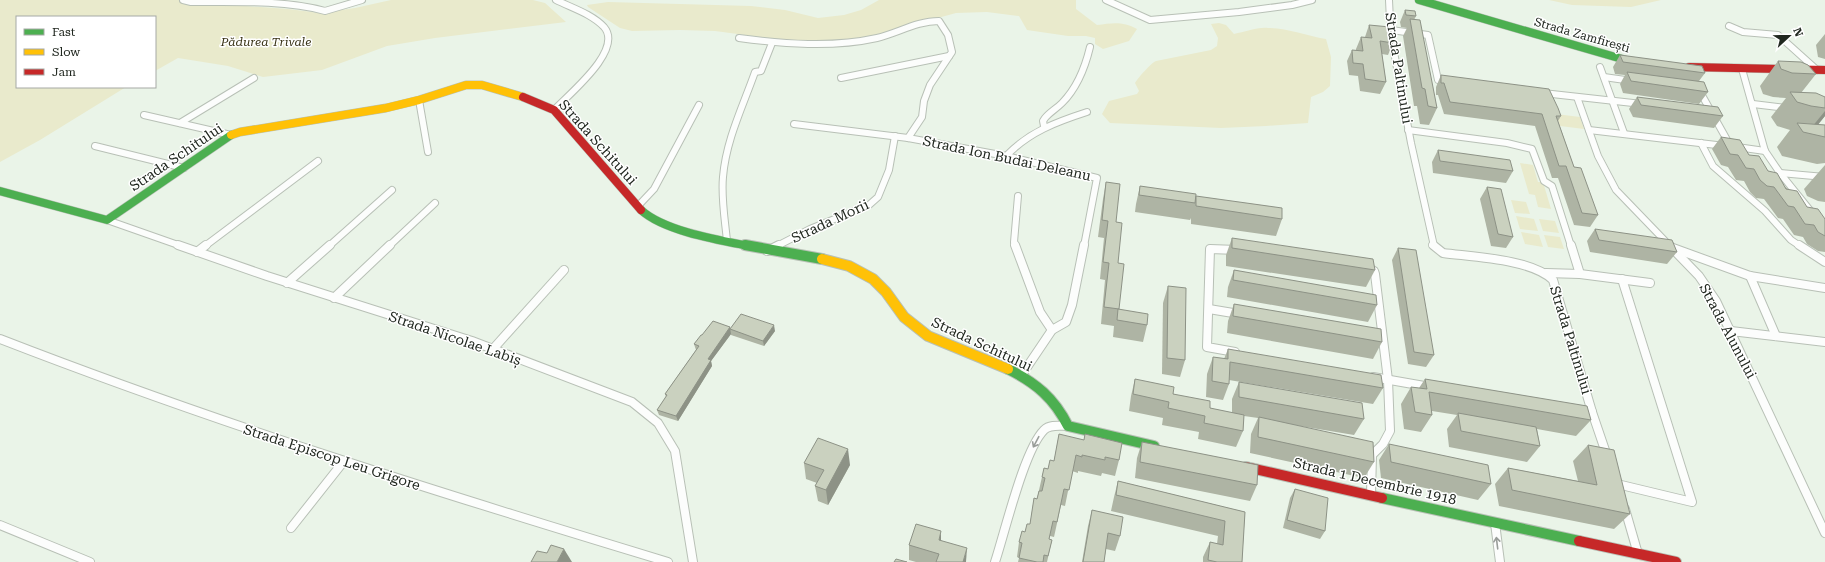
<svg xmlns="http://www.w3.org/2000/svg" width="1825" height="562" font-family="'Roboto Serif',serif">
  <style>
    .green { fill: #e9eacc }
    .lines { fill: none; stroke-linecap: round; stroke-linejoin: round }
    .street-far1-casing { stroke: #b8c0b6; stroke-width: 8 }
    .street-casing { stroke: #b8c0b6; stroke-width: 10 }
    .fast-far1-casing { stroke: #b8c0b6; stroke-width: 9 }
    .fast-casing { stroke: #b8c0b6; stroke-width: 12 }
    .slow-far1-casing { stroke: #b8c0b6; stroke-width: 9 }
    .slow-casing { stroke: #b8c0b6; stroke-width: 12 }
    .jam-far1-casing { stroke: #b8c0b6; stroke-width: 9 }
    .jam-casing { stroke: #b8c0b6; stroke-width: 12 }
    .street-far1 { stroke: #fcfdfc; stroke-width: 6 }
    .street { stroke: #fcfdfc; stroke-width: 8 }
    .fast-far1 { stroke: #4caf50; stroke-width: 8 }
    .fast { stroke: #4caf50; stroke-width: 10 }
    .slow-far1 { stroke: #ffc107; stroke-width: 8 }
    .slow { stroke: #ffc107; stroke-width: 10 }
    .jam-far1 { stroke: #c62828; stroke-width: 8 }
    .jam { stroke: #c62828; stroke-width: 10 }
    .wall { fill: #aeb4a4 }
    .shaded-wall { fill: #8d9286 }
    .building { fill: #cad1bf; stroke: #8d9286 }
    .oneway { stroke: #999d99 }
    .labels { text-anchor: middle; stroke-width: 3; stroke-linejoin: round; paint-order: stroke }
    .far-street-label { font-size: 12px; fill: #20271f; stroke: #fff }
    .far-park-label { font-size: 12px; font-style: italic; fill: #383215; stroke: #fff }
    .street-label { font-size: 14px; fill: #20271f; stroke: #fff }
  </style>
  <rect width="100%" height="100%" fill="#eaf4e8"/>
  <g class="green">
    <polygon points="0,0 215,0 234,5 288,9 320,13 355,8 391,0 533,0 545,3 566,22 435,38 387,46 322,70 263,77 228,66 178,58 155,71 155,17 17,17 17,87 126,87 40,140 0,162"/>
    <path d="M879 0H1076V9L1097 25C1112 23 1123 21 1137 29L1129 41 1103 49 1095 44V38L1086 36H1068L1027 30 1019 16 987 12 956 13 865 38 838 40 814 41 776 39 715 31 680 30 632 31 620 28 588 7 587 5 608 2 751 6 785 10 818 18 844 15 861 10Z"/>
    <polygon points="1549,0 1661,0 1631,7 1572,5"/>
    <path d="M1219 23 1226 25 1234 34C1245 32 1257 27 1268 28 1288 28 1306 36 1326 39L1331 57 1330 86 1323 92 1311 97 1308 123 1266 126 1221 128 1110 123 1102 114 1109 101 1137 94 1139 91 1135 83C1138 78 1151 63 1156 61L1211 50 1217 46 1218 38 1211 24Z"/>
    <polygon points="1556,114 1580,117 1584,129 1560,126"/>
    <polygon points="1520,163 1533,165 1538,182 1543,182 1551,209 1538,207 1535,195 1529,194"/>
    <polygon points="1511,200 1526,202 1530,214 1515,213"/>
    <polygon points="1516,216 1534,219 1538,231 1520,229"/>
    <polygon points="1539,219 1555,221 1559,233 1543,231"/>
    <polygon points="1521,232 1539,235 1543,247 1525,244"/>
    <polygon points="1544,235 1560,237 1564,249 1548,247"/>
  </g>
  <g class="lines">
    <g class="street-far1-casing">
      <g id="street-far1">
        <path d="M183 0 191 2C233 2 286 0 325 11L362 0"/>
        <polyline points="1106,0 1150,20 1239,12 1292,5 1312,0"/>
        <polyline points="1389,0 1390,21 1394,52 1411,143 1434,246"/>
        <polyline points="1729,26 1743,32 1778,35 1817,70"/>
        <polyline points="1391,30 1428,35 1438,80 1447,81"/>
        <path d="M739 38C784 44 832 48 877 38 898 33 917 21 939 21L948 35 952 52 930 85 924 101 922 117 908 138"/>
        <polyline points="1600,67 1624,133"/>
        <polyline points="1742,69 1765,151 1780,173 1825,229"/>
        <polyline points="1604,77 1632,81"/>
        <polyline points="841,78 949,56"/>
        <polyline points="1699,90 1731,147"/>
        <polyline points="1543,93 1642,104"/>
        <polyline points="1577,97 1598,156 1616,190 1670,246"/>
        <polyline points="419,100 428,152"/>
        <polyline points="1753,104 1786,108"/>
        <path d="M554 110C569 94 624 50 604 27 592 14 572 8 556 0"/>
        <polyline points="144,115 231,135"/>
        <polyline points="180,123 254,78"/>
        <polyline points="794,124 908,138 1006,156 1097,178 1084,246"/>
        <path d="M1044 126 1043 121 1045 118C1050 112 1056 109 1062 103 1077 88 1085 68 1090 47"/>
        <polyline points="1408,130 1507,143 1532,149 1544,181 1552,186 1571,246"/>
        <polyline points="1589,130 1725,146"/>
        <polyline points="1701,143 1713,166 1765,211 1791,240 1800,246"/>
        <polyline points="95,146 184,168"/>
        <polyline points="1737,147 1765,151"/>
        <path d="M1006 156C1029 132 1056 122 1087 112"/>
        <polyline points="1780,173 1825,177"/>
        <polyline points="638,206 654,189 699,105"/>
        <polyline points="107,220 181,246"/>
        <path d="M727 241C725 220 721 198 723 177 726 140 743 106 755 72L761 71 772 43"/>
        <polyline points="205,246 318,161"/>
        <polyline points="329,246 392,190"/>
        <polyline points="389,246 435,203"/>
        <polyline points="777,246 810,229 869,205 878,197 889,170 895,136"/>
        <polyline points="1015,246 1014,242 1018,196"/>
      </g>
    </g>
    <g class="street-casing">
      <g id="street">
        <polyline points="178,245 267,276 472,341 632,402 658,423 675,451 693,562"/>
        <polyline points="1015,245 1040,312 1052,330"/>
        <path d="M1433 245 1443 253C1473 257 1532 259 1553 280L1592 412 1607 456"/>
        <polyline points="1571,245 1580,274"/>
        <polyline points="1669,245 1699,276 1716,301 1825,533"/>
        <polyline points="1799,245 1825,262"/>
        <polyline points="1673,248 1750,276 1825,288"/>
        <polyline points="767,251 779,245"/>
        <polyline points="197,252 206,245"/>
        <polyline points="1366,268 1374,271 1375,274 1388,380 1390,431 1383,444 1372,455 1371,494"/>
        <polyline points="1546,273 1580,274 1650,283"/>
        <polyline points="1750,276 1776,336"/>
        <polyline points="287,283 330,245"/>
        <polyline points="334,298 390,245"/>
        <polyline points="1209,309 1239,314"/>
        <polyline points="1731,331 1825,342"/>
        <path d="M0 339C219 424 443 494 668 562"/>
        <polyline points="493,349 564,270"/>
        <polyline points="1235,352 1207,347 1210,249 1237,250"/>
        <polyline points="1021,376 1052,330 1066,322 1072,305 1084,245"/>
        <polyline points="1373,377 1430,387"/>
        <polyline points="1579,410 1592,412"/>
        <polyline points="1617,484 1692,502 1622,279"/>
        <polyline points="1625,509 1638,554"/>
        <polyline points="1495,523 1500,562"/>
        <polyline points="0,525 90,562"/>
        <polyline points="291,528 344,461"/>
        <path d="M995 562C1005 532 1024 450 1044 430 1050 424 1060 426 1068 426"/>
      </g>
    </g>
    <g class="fast-far1-casing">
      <g id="fast-far1">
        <polyline points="1419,0 1629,61"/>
        <polyline points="0,191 107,220 231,135"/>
        <path d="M641 210C664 231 718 240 749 246"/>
      </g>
    </g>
    <g class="fast-casing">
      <g id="fast">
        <polyline points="745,245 822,259"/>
        <path d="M1008 369C1036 383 1054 398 1068 426L1154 446"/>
        <polyline points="1382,498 1579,541"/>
      </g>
    </g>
    <g class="slow-far1-casing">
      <polyline id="slow-far1" points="231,135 240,132 386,108 419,100 466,85 482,85 523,97"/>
    </g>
    <g class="slow-casing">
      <polyline id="slow" points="822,259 849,266 873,279 886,292 904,317 928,336 1008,369"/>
    </g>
    <g class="jam-far1-casing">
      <g id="jam-far1">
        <polyline points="1689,67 1825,70"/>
        <polyline points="523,97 554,110 641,210"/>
      </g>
    </g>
    <g class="jam-casing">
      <g id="jam">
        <polyline points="1246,467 1382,498"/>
        <polyline points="1579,541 1676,562"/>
      </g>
    </g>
    <use href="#street-far1" class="street-far1"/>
    <use href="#street" class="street"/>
    <use href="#fast-far1" class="fast-far1"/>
    <use href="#fast" class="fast"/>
    <use href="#slow-far1" class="slow-far1"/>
    <use href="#slow" class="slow"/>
    <use href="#jam-far1" class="jam-far1"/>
    <use href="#jam" class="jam"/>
  </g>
  <g class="wall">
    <polygon points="1405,10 1416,16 1414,20 1437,108 1429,125 1420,124 1417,106 1414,106 1403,36 1407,28 1401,27 1400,22"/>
    <polygon points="1369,25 1393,43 1388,55 1382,54 1386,82 1380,94 1360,91 1358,76 1349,75 1347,61 1352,50 1356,50 1356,49 1361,37 1365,37"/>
    <polygon points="1825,34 1825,59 1818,57 1816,45"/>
    <polygon points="1620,55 1705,73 1699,81 1708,92 1699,104 1623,93 1620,84 1625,75 1615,74 1613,67"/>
    <polygon points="1778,61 1816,74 1801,93 1825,97 1825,116 1818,124 1825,125 1825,163 1817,164 1782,156 1777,147 1790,130 1777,126 1771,117 1786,98 1773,97 1763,94 1760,86"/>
    <polygon points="1441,75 1561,116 1558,121 1574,167 1598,215 1590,227 1574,225 1558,178 1552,178 1535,126 1444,114 1438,95 1436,95 1436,87"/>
    <polygon points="1637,97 1723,116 1714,128 1633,117 1629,109"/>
    <polygon points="1721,137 1749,155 1768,171 1807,207 1825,219 1825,252 1818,251 1807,244 1803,237 1794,235 1783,219 1778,218 1764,199 1756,198 1750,192 1744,181 1736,180 1728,167 1721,165 1712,149"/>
    <polygon points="1438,150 1513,171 1506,183 1433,173 1432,162"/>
    <polygon points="1825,165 1825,202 1818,201 1807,196 1804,189"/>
    <polygon points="1106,182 1116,222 1119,309 1147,325 1143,342 1113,337 1114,326 1101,324 1105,280 1100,279 1104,238 1098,237 1103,199"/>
    <polygon points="1140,186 1196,197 1282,219 1276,236 1191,224 1191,218 1190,220 1135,212 1136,204"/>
    <polygon points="1487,187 1513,237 1506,248 1491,246 1480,199"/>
    <polygon points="1595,229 1677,252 1667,264 1590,252 1587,241"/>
    <polygon points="1232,238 1375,270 1366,287 1226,266 1226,255"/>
    <polygon points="1398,248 1434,355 1426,367 1408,364 1392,260"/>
    <polygon points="1234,270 1377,305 1368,322 1227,297 1228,287"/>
    <polygon points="1168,286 1185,360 1180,377 1162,374 1163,303"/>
    <polygon points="1234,304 1382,342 1373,359 1227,333 1228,321"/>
    <polygon points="730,327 730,328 775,331 764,346 731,335 731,334 711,361 712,366 678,421 659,415 657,410 666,397 665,394 696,350 694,344 702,335"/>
    <polygon points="1228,349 1383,388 1373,404 1229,380 1229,384 1223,400 1206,397 1207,374 1213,357 1224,359"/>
    <polygon points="1135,379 1210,408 1232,413 1232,399 1239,382 1364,419 1354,435 1288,424 1374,462 1364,478 1250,453 1251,434 1258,418 1244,416 1243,431 1236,447 1198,439 1199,432 1162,425 1163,418 1129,411 1131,396"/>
    <polygon points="1425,379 1591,420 1576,436 1537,429 1540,446 1527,462 1449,447 1447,429 1457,415 1432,411 1432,415 1421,432 1404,429 1401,404 1411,387 1419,388"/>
    <polygon points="1059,434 1119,460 1115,476 1102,473 1101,476 1078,471 1078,473 1072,471 1065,506 1061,505 1054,537 1050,536 1049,539 1052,540 1047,562 1018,562 1019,558 1017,557 1019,542 1030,524 1034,498 1037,499 1044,468 1048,469 1054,461"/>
    <polygon points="1142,442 1257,485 1250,501 1135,478 1137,458"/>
    <polygon points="1389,444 1491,484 1478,500 1381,478 1379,460"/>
    <polygon points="1588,445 1630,514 1614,529 1499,506 1495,484 1508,468 1578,481 1573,461"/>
    <polygon points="804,463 850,465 828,505 818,501 815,486 817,483 806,479"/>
    <polygon points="1118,481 1245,512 1242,562 1203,562 1203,557 1210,542 1217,544 1218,536 1111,511 1114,497"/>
    <polygon points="1295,489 1325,531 1320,539 1283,528 1290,498"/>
    <polygon points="1092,510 1120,536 1115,551 1106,549 1104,562 1082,562 1088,526"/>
    <polygon points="941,540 966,562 916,562 909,560 909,545"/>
  </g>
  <g class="shaded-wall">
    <polygon points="1825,111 1825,116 1813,131 1807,133"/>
    <polygon points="774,325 775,331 764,346 763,341"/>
    <polygon points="730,327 731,334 711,361 712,366 678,421 676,416 708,359"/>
    <polygon points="848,449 850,465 828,505 826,490"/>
    <polygon points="941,531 941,546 938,555 939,540"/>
    <polygon points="967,548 966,562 963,562"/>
    <polygon points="564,549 572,562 557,562"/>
  </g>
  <g class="building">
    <polygon points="1405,10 1415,11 1416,16 1406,15"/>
    <polygon points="1410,19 1420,20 1437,108 1428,106 1425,89 1422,88"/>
    <polygon points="1369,25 1390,27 1393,43 1380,41 1386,82 1365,79 1363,64 1353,63 1352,50 1363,51 1361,37 1372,38"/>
    <polygon points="1620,55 1702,66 1705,73 1623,62"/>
    <polygon points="1778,61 1801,62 1808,65 1816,74 1792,73 1781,69"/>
    <polygon points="1627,72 1704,82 1708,92 1631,81"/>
    <polygon points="1441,75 1549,89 1558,108 1561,116 1556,116 1574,167 1581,168 1598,215 1582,213 1566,166 1559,166 1542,114 1450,102 1444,83 1441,83"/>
    <polygon points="1790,92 1816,93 1825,97 1825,108 1811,106 1797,102"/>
    <polygon points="1637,97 1718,107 1723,116 1641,105"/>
    <polygon points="1797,123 1825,125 1825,137 1803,132"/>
    <polygon points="1721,137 1740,140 1749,155 1759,156 1768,171 1777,173 1786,189 1797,191 1807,207 1818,209 1825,219 1825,236 1818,232 1814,225 1805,224 1794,207 1788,206 1774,187 1767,186 1760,180 1754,169 1746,168 1738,155 1730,154"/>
    <polygon points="1438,150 1510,160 1513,171 1440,161"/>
    <polygon points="1106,182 1120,184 1116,222 1122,223 1118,263 1124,264 1119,309 1104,307 1109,263 1103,262 1108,221 1102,220"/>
    <polygon points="1140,186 1196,194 1195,203 1139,195"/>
    <polygon points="1487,187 1501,189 1513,237 1498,234"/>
    <polygon points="1196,196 1282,208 1282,219 1196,206"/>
    <polygon points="1595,229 1672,240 1677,252 1599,240"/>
    <polygon points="1232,238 1373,259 1375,270 1232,248"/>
    <polygon points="1398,248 1416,250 1434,355 1414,352"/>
    <polygon points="1234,270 1376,295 1377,305 1233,280"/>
    <polygon points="1168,286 1186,288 1185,360 1167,358"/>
    <polygon points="1234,304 1381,329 1382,342 1233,316"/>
    <polygon points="1118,309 1148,314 1147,325 1117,320"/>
    <polygon points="741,314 774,325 763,341 730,329"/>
    <polygon points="713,321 730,327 708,359 711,360 676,416 657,410 667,395 665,394 699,346 694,344 701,335 702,335"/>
    <polygon points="1228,349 1381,375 1383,388 1230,362 1229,384 1212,381 1213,357 1228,359"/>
    <polygon points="1135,379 1174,387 1173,394 1210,401 1210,408 1244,415 1243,431 1204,423 1205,416 1168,408 1169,402 1133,394"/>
    <polygon points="1425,379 1587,406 1591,420 1429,392 1432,415 1415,412 1411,387 1427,389"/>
    <polygon points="1239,382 1362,403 1364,419 1239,397"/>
    <polygon points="1458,413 1536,427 1540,446 1461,431"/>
    <polygon points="1259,417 1373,442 1374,462 1258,437"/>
    <polygon points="1059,434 1084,440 1085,434 1122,443 1119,460 1105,457 1105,460 1082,455 1082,457 1076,455 1069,490 1064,489 1057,522 1053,521 1049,539 1052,540 1048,556 1044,555 1043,562 1037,562 1019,558 1022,543 1019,542 1022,531 1025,532 1027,524 1030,524 1034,498 1037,499 1039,491 1042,491 1045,478 1042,477 1044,468 1048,469 1050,460 1054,461"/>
    <polygon points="818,438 848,449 826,490 815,486 824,470 804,463"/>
    <polygon points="1142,442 1258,465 1257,485 1140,462"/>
    <polygon points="1389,444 1488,465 1491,484 1391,462"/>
    <polygon points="1588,445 1614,450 1630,514 1512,490 1508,468 1597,485"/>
    <polygon points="1118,481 1245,512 1242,562 1217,562 1208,560 1210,542 1223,545 1225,521 1116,495"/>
    <polygon points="1295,489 1328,498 1325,531 1287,520"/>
    <polygon points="1092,510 1123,517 1120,536 1108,533 1104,562 1083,562"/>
    <polygon points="916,524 941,531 939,540 967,548 963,562 936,562 939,554 909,545"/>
    <polygon points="551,545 564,549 557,562 531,562 537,551 547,553"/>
    <polygon points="896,559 907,562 894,562"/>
  </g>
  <defs><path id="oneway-shaft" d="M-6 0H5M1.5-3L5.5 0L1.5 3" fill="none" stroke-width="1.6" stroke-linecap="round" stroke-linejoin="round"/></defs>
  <g class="oneway">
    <use href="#oneway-shaft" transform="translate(1036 442) rotate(118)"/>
    <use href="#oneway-shaft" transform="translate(1497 543) rotate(-97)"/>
  </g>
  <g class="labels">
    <g class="far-street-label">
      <text transform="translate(1582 35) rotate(16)" y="4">Strada Zamfirești</text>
    </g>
    <g class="far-park-label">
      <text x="266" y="46">Pădurea Trivale</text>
    </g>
    <g class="street-label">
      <text transform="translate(1399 68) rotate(81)" y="5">Strada Paltinului</text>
      <text transform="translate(598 142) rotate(48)" y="5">Strada Schitului</text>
      <text transform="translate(176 157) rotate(-34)" y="5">Strada Schitului</text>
      <text transform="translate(1007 158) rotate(12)" y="5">Strada Ion Budai Deleanu</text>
      <text transform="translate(830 221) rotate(-25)" y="5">Strada Morii</text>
      <text transform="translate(1728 331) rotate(62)" y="5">Strada Alunului</text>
      <text transform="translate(455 338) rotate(19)" y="5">Strada Nicolae Labiș</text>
      <text transform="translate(1571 340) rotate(73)" y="5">Strada Paltinului</text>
      <text transform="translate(982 344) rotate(25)" y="5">Strada Schitului</text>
      <text transform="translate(332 457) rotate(18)" y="5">Strada Episcop Leu Grigore</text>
      <text transform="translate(1375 481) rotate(13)" y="5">Strada 1 Decembrie 1918</text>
    </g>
  </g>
  <rect x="16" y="16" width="140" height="72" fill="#ffffff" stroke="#a6a9a5"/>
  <rect x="24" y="29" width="20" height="6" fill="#4caf50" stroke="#a6a9a5"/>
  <text x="52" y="36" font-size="12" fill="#20271f">Fast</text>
  <rect x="24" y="49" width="20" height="6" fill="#ffc107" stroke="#a6a9a5"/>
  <text x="52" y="56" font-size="12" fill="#20271f">Slow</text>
  <rect x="24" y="69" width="20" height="6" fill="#c62828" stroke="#a6a9a5"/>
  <text x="52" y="76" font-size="12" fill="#20271f">Jam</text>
  <g transform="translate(1789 36) rotate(68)" stroke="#ffffff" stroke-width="3" paint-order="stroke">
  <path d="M0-3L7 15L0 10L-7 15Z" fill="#20271f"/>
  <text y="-6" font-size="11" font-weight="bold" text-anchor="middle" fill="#20271f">N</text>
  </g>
</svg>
